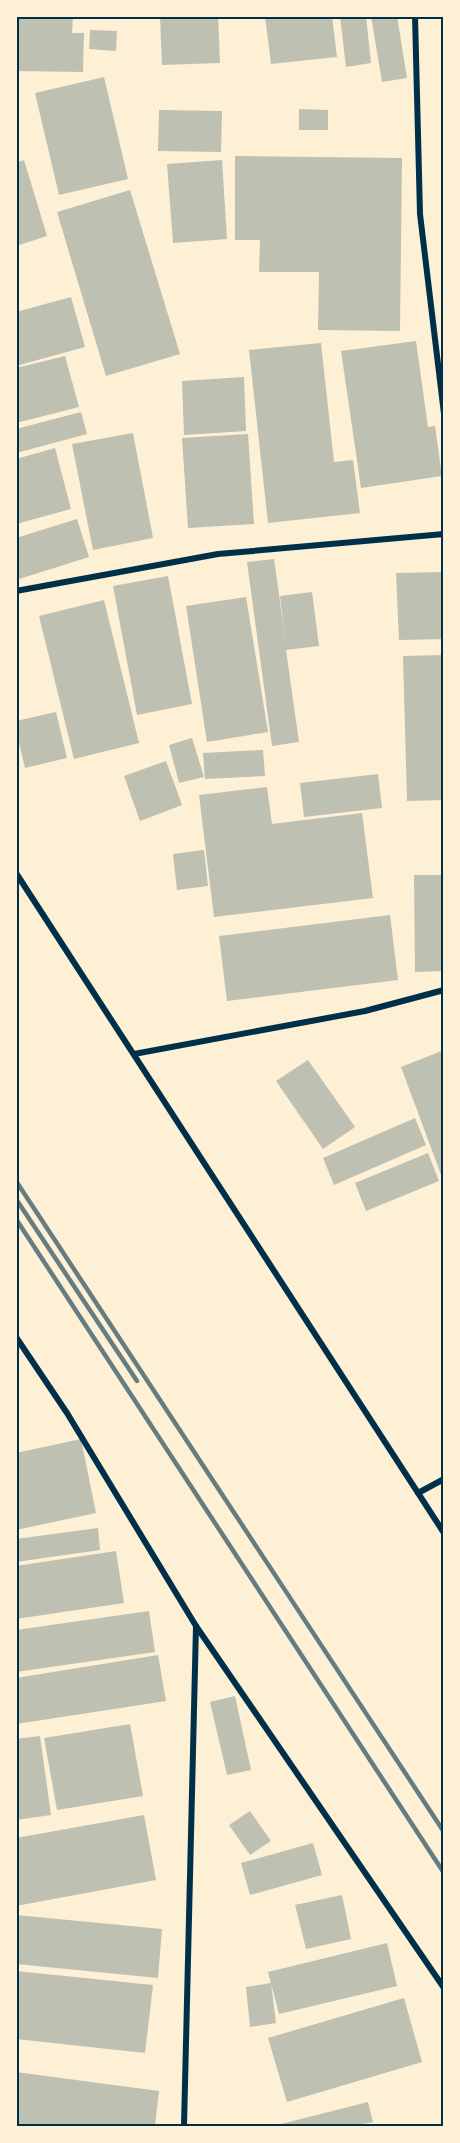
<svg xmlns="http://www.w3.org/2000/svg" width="460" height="2143" font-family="'Noto Sans',sans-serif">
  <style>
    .building { fill: #bec0b2 }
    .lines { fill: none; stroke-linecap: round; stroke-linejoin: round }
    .minor { stroke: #003049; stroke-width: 6 }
    .rail { stroke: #657d81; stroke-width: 4.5 }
    .neatline { fill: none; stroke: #003049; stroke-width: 2 }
  </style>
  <rect width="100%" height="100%" fill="#fdf0d5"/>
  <g class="building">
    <polygon points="16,16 73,16 72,33 84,33 83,72 16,71"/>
    <polygon points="160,16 218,16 220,63 162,65"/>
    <polygon points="265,16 332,16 337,57 271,64"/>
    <polygon points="340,16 366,16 371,63 346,67"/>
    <polygon points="371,16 397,16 407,78 382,82"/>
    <polygon points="90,30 117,31 116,51 89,49"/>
    <polygon points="104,77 128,179 59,195 35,93"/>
    <polygon points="299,109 328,110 328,130 299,130"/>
    <polygon points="159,110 222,111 221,152 158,151"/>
    <polygon points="235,156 402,158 400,331 318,330 319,272 259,272 260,240 235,240"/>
    <polygon points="24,160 47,236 16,246 16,163"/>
    <polygon points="222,160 227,239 173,243 167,164"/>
    <polygon points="130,190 180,354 106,376 57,212"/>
    <polygon points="71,297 85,347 16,366 16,312"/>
    <polygon points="416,341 428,427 435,426 442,476 361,488 341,351"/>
    <polygon points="321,343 334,462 353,460 360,513 268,523 249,350"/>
    <polygon points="65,356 79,407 16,423 16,368"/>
    <polygon points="244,377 246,431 184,435 182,381"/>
    <polygon points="81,412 87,434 16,453 16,429"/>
    <polygon points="133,433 153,538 93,550 72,444"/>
    <polygon points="248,434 254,524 188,528 182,438"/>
    <polygon points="55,448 71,509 16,524 16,459"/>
    <polygon points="77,519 89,557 16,580 16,538"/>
    <polygon points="274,559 286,644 280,596 312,592 319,646 286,650 299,742 272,746 247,562"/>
    <polygon points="444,572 444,639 399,640 396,573"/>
    <polygon points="168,576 192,704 137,715 113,586"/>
    <polygon points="246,597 268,732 207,742 186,606"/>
    <polygon points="104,600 139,743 74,759 39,616"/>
    <polygon points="444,655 444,800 407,801 403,656"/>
    <polygon points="56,712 67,758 25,768 16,730 16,721"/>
    <polygon points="192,738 204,777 179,783 169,745"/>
    <polygon points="263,750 265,776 205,779 203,753"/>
    <polygon points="166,761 182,805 140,821 124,776"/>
    <polygon points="378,774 382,808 304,817 300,783"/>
    <polygon points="267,787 272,824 362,813 373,898 214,917 199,795"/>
    <polygon points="204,850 208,886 177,890 173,854"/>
    <polygon points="414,875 444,875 444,971 415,972"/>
    <polygon points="390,915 398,980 227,1001 219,936"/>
    <polygon points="444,1050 444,1180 443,1180 401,1067"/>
    <polygon points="308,1060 355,1127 323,1149 276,1081"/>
    <polygon points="415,1118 426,1145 334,1185 323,1158"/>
    <polygon points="428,1153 439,1181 366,1211 355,1183"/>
    <polygon points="81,1439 96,1513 16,1530 16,1453"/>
    <polygon points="98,1528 100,1550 16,1562 16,1539"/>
    <polygon points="116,1551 124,1603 16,1619 16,1566"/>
    <polygon points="149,1611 155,1652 16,1672 16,1630"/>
    <polygon points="158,1655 166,1701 16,1724 16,1678"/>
    <polygon points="235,1696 251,1770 227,1775 210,1702"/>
    <polygon points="130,1724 143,1796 57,1810 44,1738"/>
    <polygon points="40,1736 51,1815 16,1820 16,1739"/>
    <polygon points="250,1811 271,1841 250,1855 229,1825"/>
    <polygon points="144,1815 156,1880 16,1906 16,1838"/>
    <polygon points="313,1843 322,1875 250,1895 241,1863"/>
    <polygon points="342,1895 351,1939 306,1949 295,1905"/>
    <polygon points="16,1915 162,1929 158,1978 16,1964"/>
    <polygon points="387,1943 397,1986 279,2014 268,1972"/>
    <polygon points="16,1971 153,1985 145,2053 16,2039"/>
    <polygon points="271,1983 276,2023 250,2027 246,1987"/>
    <polygon points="404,1998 422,2062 287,2102 268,2038"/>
    <polygon points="16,2072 159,2091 155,2126 16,2126"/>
    <polygon points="368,2102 373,2122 353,2126 273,2126"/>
  </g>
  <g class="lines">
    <g class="minor">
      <polyline points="415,16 420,214 444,414"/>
      <polyline points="16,591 218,554 444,534"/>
      <polyline points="16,873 444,1533"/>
      <polyline points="134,1054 365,1011 444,990"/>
      <polyline points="16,1337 67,1413 196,1626 444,1988"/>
      <polyline points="418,1493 444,1479"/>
      <polyline points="184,2126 196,1626"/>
    </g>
    <g class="rail">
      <polyline points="16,1181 444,1832"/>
      <polyline points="16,1199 137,1381"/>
      <polyline points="16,1219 444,1873"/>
    </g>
  </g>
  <rect width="460" height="2143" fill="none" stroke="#fdf0d5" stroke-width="36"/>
  <rect x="18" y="18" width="424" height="2107" class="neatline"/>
</svg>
